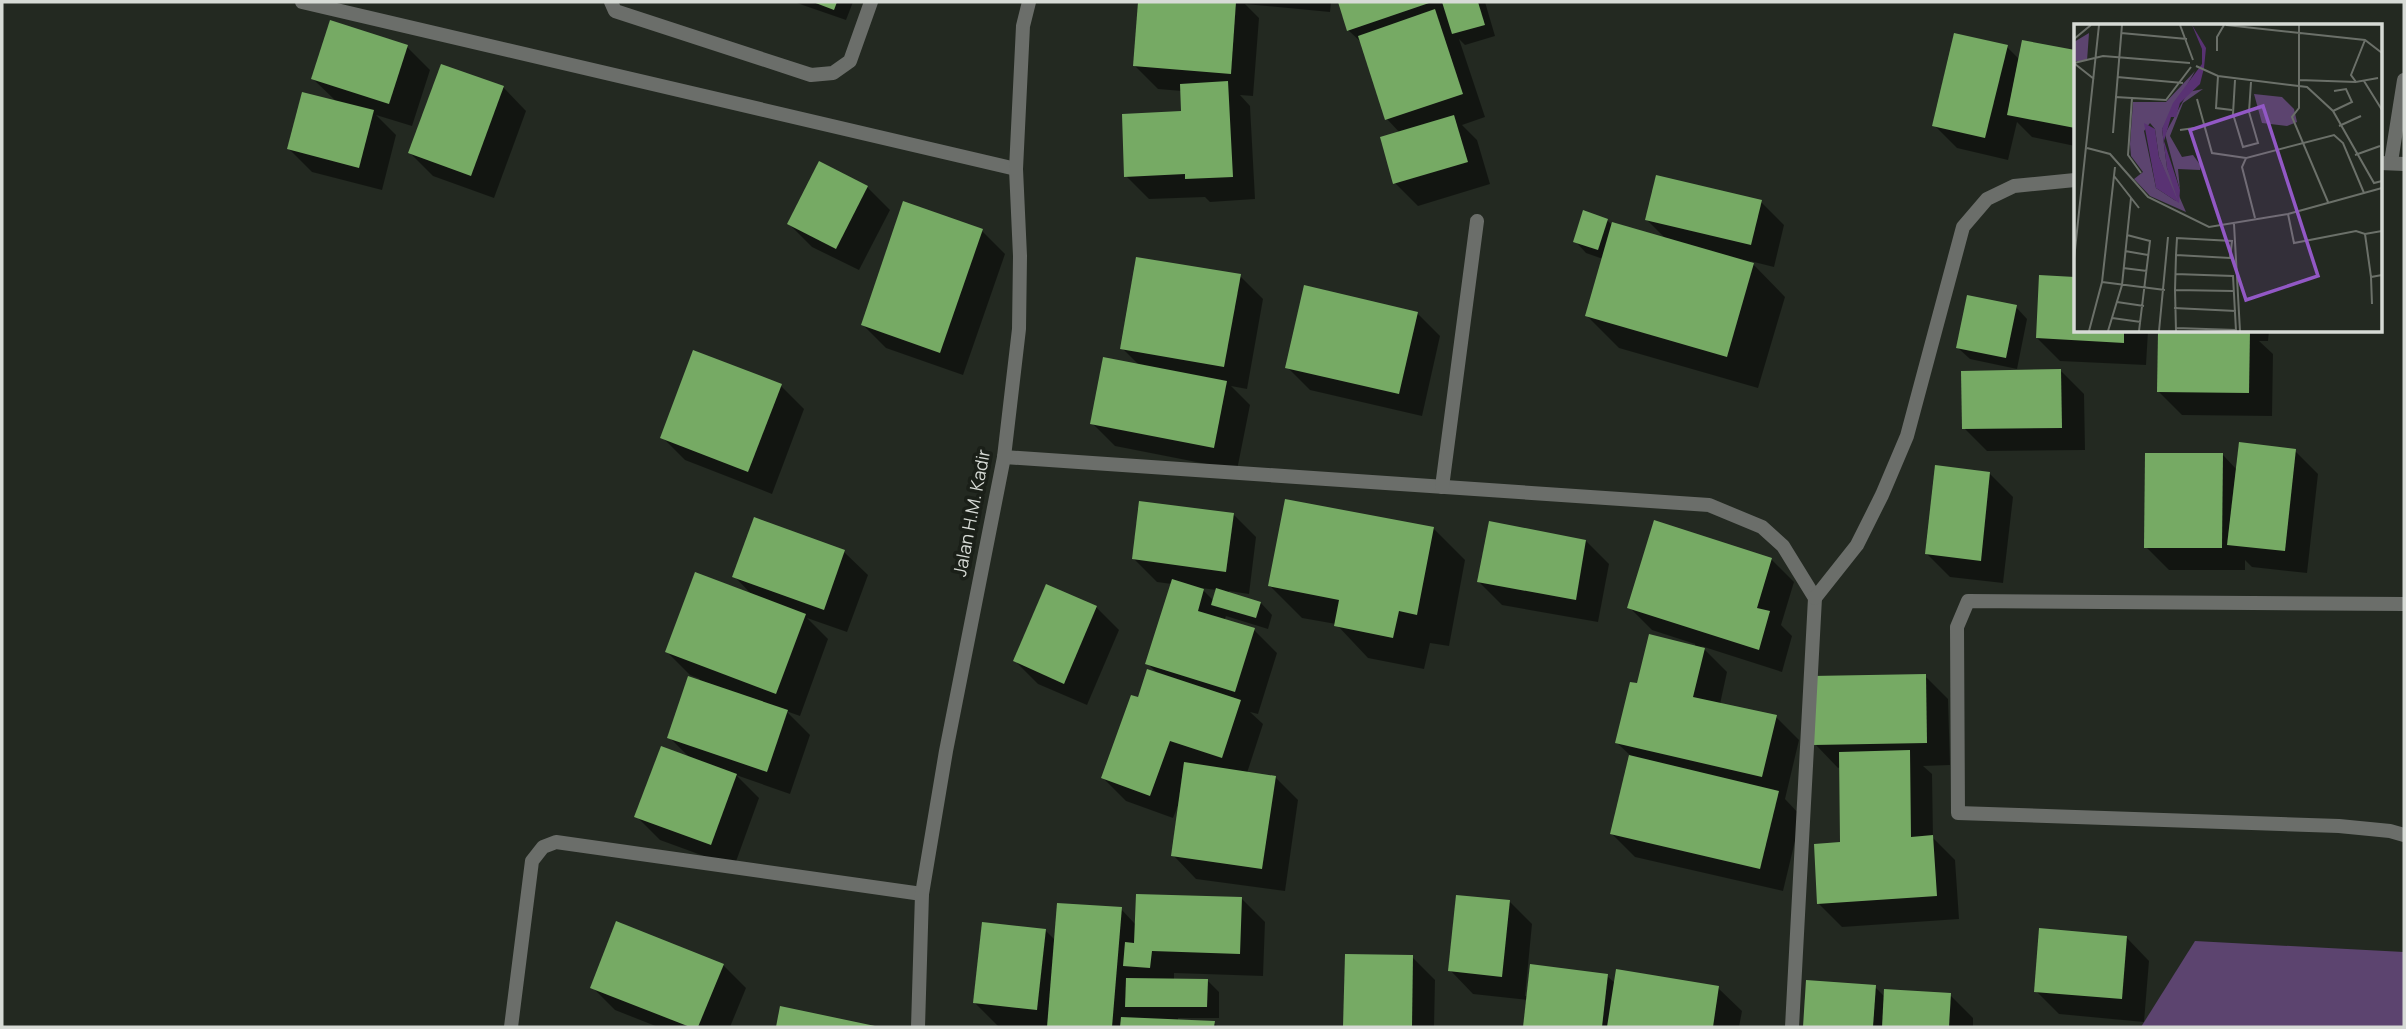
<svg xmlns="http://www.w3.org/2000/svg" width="2406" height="1029" font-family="Manrope,sans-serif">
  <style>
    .green { fill: #5c446f }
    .shadow { fill: #0007; fill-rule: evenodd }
    .building { fill: #76aa64 }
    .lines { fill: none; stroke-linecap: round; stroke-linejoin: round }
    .minor { stroke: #6b6e6a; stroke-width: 14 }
    .tertiary { stroke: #6b6e6a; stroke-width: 14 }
    .labels { text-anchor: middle; stroke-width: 7; stroke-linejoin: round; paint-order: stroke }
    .street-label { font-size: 18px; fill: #d7dbd6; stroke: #1a1f18 }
    .inset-road { fill: none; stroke: #6b7069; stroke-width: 2 }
    .view { fill: #9258c5; fill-opacity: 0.15; stroke: #9258c5; stroke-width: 3.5 }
    .inset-edge { fill: none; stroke: #d7dbd6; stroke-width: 3.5 }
  </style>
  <rect width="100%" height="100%" fill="#232921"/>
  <polygon class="green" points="2195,941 2404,952 2404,1027 2141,1027"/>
  <g class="shadow">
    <polygon points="794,2 853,2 846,20"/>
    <polygon points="1140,2 1331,2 1330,12 1245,4 1259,18 1253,96 1240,95 1250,106 1255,199 1210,202 1205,197 1149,199 1126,176 1183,112 1182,91 1158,89 1135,66"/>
    <polygon points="1339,2 1485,2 1495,36 1465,45 1459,39 1485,117 1462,125 1477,140 1490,184 1418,206 1395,183 1400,133 1387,119 1362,43 1348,30"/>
    <polygon points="2023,42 2075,52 2075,146 2032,137 2017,122 2008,160 1957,148 1934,125 2007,47 2020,60"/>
    <polygon points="407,47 430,70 412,126 376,115 396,135 382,190 312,172 289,149 337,102 313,79"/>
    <polygon points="503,87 526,111 494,198 433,176 410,153"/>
    <polygon points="867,187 890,210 859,270 812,247 789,224"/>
    <polygon points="1761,202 1784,225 1774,267 1750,261 1785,297 1758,388 1619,348 1587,316 1603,259 1586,253 1575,241 1607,220 1613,226 1667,240 1647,220"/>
    <polygon points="982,231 1005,254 963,375 886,348 863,325"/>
    <polygon points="1240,276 1263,299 1247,389 1231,386 1250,405 1237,470 1115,446 1092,423 1140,366 1122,348"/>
    <polygon points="2041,277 2075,279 2075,331 2148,331 2146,365 2060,361 2037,338"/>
    <polygon points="2016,307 2027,319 2017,369 1970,359 1958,348"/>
    <polygon points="1417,313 1440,336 1422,416 1310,390 1287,367"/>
    <polygon points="2160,331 2269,331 2268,341 2259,341 2273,354 2272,416 2182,415 2159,392"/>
    <polygon points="2061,371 2084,394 2085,450 1987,451 1964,428"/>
    <polygon points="781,386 804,409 772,494 685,460 662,437"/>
    <polygon points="2295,451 2318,474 2307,573 2252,567 2245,560 2245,570 2169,570 2146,547 2223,455 2237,470"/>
    <polygon points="1989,473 2013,497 2003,583 1950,577 1927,554"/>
    <path d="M1233 514 1256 537 1249 594 1229 591 1228 593 1261 603 1272 615 1268 629 1226 616 1224 621 1254 630 1277 653 1258 714 1250 712 1263 724 1247 773 1275 777 1298 800 1285 891 1196 879 1173 855 1179 803 1173 818 1126 801 1103 778 1139 699 1159 675 1147 663 1172 584 1157 582 1134 559ZM1201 588 1217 590 1214 601Z"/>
    <polygon points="1433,528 1465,560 1449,646 1430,643 1424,669 1368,658 1336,624 1302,618 1270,586"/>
    <polygon points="1586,541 1609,564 1598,622 1502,605 1479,582"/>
    <polygon points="844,552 868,575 847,632 807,618 828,639 800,716 786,711 810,735 790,794 736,775 759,798 734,867 660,840 637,817 691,759 669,737 700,679 690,675 667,652 754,597 734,576"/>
    <polygon points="1771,559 1794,582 1781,625 1792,636 1782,672 1701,646 1727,672 1720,704 1776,717 1799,740 1785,799 1801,816 1783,891 1635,857 1612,834 1631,756 1617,743 1638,685 1695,647 1695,644 1652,630 1629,607"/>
    <polygon points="1096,607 1119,630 1087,705 1038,684 1015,661"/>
    <polygon points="1925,676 1948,699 1950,765 1923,766 1932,774 1933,838 1955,860 1959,919 1842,927 1819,904 1842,843 1841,767 1838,768 1815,744"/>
    <polygon points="1242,899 1265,922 1263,976 1174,973 1174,980 1207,980 1219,992 1219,1018 1178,1018 1178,1021 1214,1023 1218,1027 998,1026 975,1003 1046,931 1056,941 1121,909 1136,925"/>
    <polygon points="1509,901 1532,924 1525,996 1607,976 1616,984 1718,988 1742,1011 1739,1027 1525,1027 1528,1000 1473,994 1450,970"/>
    <polygon points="2126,937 2149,961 2144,1022 2059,1014 2036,991"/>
    <polygon points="1347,956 1412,957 1435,980 1434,1027 1345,1027"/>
    <polygon points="723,965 746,988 730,1027 658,1027 615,1010 592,987"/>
    <polygon points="1807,982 1875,987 1885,997 1950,995 1973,1018 1973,1027 1805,1027"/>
  </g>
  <g class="building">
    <polygon points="813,2 837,2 834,10"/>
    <polygon points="1138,2 1236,2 1231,74 1133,66"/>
    <polygon points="1338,2 1432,2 1347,31"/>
    <polygon points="1442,2 1478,2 1485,25 1452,34"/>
    <polygon points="1435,9 1463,94 1385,120 1358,36"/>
    <polygon points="330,20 408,45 389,104 311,79"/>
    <polygon points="1954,33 2008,45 1985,138 1932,126"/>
    <polygon points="2022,40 2075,50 2075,128 2007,115"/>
    <polygon points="441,64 504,86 471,176 408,153"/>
    <polygon points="1228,81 1233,177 1185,179 1185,174 1124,177 1122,114 1181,111 1180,84"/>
    <polygon points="302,92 374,110 359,168 287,149"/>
    <polygon points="1454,115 1468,162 1393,184 1380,137"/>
    <polygon points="819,161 868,186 836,249 787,224"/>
    <polygon points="1656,175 1762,200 1751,245 1645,220"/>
    <polygon points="903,201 983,229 940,353 861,325"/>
    <polygon points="1583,210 1608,219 1598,250 1573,242"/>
    <polygon points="1612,222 1754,263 1727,357 1585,316"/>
    <polygon points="1136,257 1241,274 1224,367 1120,349"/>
    <polygon points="2039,275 2075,277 2075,331 2124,331 2124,343 2036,338"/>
    <polygon points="1304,285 1418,312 1399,394 1285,368"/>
    <polygon points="1967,295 2017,305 2006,358 1956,348"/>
    <polygon points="2158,331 2250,331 2249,393 2157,392"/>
    <polygon points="693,350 782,384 748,472 660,438"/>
    <polygon points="1103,357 1227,381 1214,448 1090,424"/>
    <polygon points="2061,369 2062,428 1962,429 1961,371"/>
    <polygon points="2239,442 2296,449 2285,551 2227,545"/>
    <polygon points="2145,453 2223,453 2222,548 2144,548"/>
    <polygon points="1935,465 1990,472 1981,561 1925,554"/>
    <polygon points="1285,499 1434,527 1417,615 1399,611 1393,638 1334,626 1339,600 1268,586"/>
    <polygon points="1139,501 1234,513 1226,572 1132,559"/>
    <polygon points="754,517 845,550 824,610 732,577"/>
    <polygon points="1654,520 1772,558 1757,608 1770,611 1759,650 1627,608"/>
    <polygon points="1489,521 1586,540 1576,600 1477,582"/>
    <polygon points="695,572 806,614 776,694 665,652"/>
    <polygon points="1172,579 1204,589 1198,611 1255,628 1235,692 1145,664"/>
    <polygon points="1046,584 1097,606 1064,684 1013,661"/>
    <polygon points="1216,588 1261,602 1256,618 1211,605"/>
    <polygon points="1649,634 1705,648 1693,697 1777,715 1762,777 1615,743 1630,682 1637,683"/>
    <polygon points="1147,669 1241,700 1222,758 1170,741 1150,796 1101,778 1131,695 1138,697"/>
    <polygon points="1926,674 1927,743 1813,745 1811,676"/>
    <polygon points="688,676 788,710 767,772 667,738"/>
    <polygon points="661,746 737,774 711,845 634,817"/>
    <polygon points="1910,750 1911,837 1933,835 1937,896 1817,904 1814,844 1840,842 1839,752"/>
    <polygon points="1629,755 1779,791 1760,869 1610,834"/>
    <polygon points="1184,762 1276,776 1262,869 1171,856"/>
    <polygon points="1136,894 1242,897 1240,954 1152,951 1150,968 1123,966 1125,942 1134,943"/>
    <polygon points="1456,895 1510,900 1502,977 1448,971"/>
    <polygon points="1057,903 1122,907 1112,1027 1047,1027"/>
    <polygon points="616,921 724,964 698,1027 690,1027 590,988"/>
    <polygon points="982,922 1046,929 1037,1010 973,1003"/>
    <polygon points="2039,928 2127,936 2122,999 2034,992"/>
    <polygon points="1345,954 1413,955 1412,1027 1343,1027"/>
    <polygon points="1530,964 1608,974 1602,1027 1523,1027"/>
    <polygon points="1616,969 1719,986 1713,1027 1607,1027"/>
    <polygon points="1126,978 1208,979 1207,1007 1125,1007"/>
    <polygon points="1806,980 1876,985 1873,1027 1803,1027"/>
    <polygon points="1884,989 1951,993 1949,1027 1882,1027"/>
    <polygon points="780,1006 875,1026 874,1027 776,1027"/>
    <polygon points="1121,1017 1215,1021 1214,1027 1120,1027"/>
  </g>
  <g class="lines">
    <g class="minor">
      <polyline points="302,2 1016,169"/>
      <polyline points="611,2 615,11 811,75 833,73 850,61 871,2"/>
      <polyline points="2391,162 2404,80"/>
      <polyline points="2380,163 2404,164"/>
      <polyline points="1004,457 1709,505 1762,527 1783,546 1815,598 1792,1027"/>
      <polyline points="1442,487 1477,221"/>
      <polyline points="1815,598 1857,545 1882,495 1907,436 1963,227 1987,199 2014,186 2075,180"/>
      <polyline points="2404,604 1968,601 1957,627 1958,813 2339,826 2390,831 2404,835"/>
      <polyline points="511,1027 532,861 543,847 556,842 922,894"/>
    </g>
    <polyline class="tertiary" points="918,1027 922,894 946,751 1004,457 1019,329 1020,256 1016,169 1023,26 1029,2"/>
  </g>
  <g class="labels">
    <g class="street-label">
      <text transform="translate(972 513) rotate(-79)" y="6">Jalan H.M. Kadir</text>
    </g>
  </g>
  <g transform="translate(2074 24)">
    <rect width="308" height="308" fill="#232921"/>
    <path d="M15 9 13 37H0V18ZM121 47 88 105 93 144 112 188 76 172 60 155 69 148 57 132 56 120 59 78H92ZM76 99 81 105 85 133 102 177 82 164 70 107ZM129 65 109 79 96 112 108 133 119 131 127 142 126 146 104 145 106 166 91 110 114 68ZM180 70 208 73 220 85 223 98 213 102 188 99Z" fill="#5c446f" fill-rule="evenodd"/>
    <path d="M118 1 132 24 130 44 126 60 106 79 102 93H97L90 117 106 166 105 179 82 164 70 99 81 105 85 133 104 177 93 144 88 105 99 79 128 40V25Z" fill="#593273"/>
    <path class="inset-road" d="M106 1 119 36M152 1 291 16 308 29M225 1V84L218 93 254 178M47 9 113 15M0 15 17 1M291 16 277 51 282 58 304 54M143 27V13L150 1M0 39 29 32 116 39M1 40 20 55M122 42 144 52 233 63 259 87 300 159 308 157M144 52 142 84 158 86M43 53 109 59M161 56 159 90 169 123 184 119 175 88 177 58M225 56 282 58M290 57 308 86M41 73 92 76 117 43M58 74 54 131 67 149M123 75 138 129 172 134M259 87 278 78 272 65 260 67M265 102 287 92M106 106 128 103M39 109 48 1M13 124 36 130 74 173 135 203 214 190 308 164M281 131 306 122M40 152 65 184M214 190 220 219 282 207 291 210 308 207M181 194 168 143 172 134 260 111 269 119 290 169M160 200 166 307M291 210 297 253 308 251M53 211 76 217 65 307M51 227 74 231M0 235 25 1M49 244 73 247M101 250 159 252 162 307M297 253 298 280M28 258 91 266M101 266 159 267M43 278 70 282M100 284 162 287M38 294 67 298M102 304 162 306M15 307 28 258 41 143M34 307 48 261 57 174M85 307 94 213M102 307 101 266 102 231 103 214 158 217 156 234 102 231"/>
    <path class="view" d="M189 82 244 252 172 276 116 106Z"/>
    <rect width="308" height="308" class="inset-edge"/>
  </g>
  <rect width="2406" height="1029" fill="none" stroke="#d7dbd6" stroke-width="7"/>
</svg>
